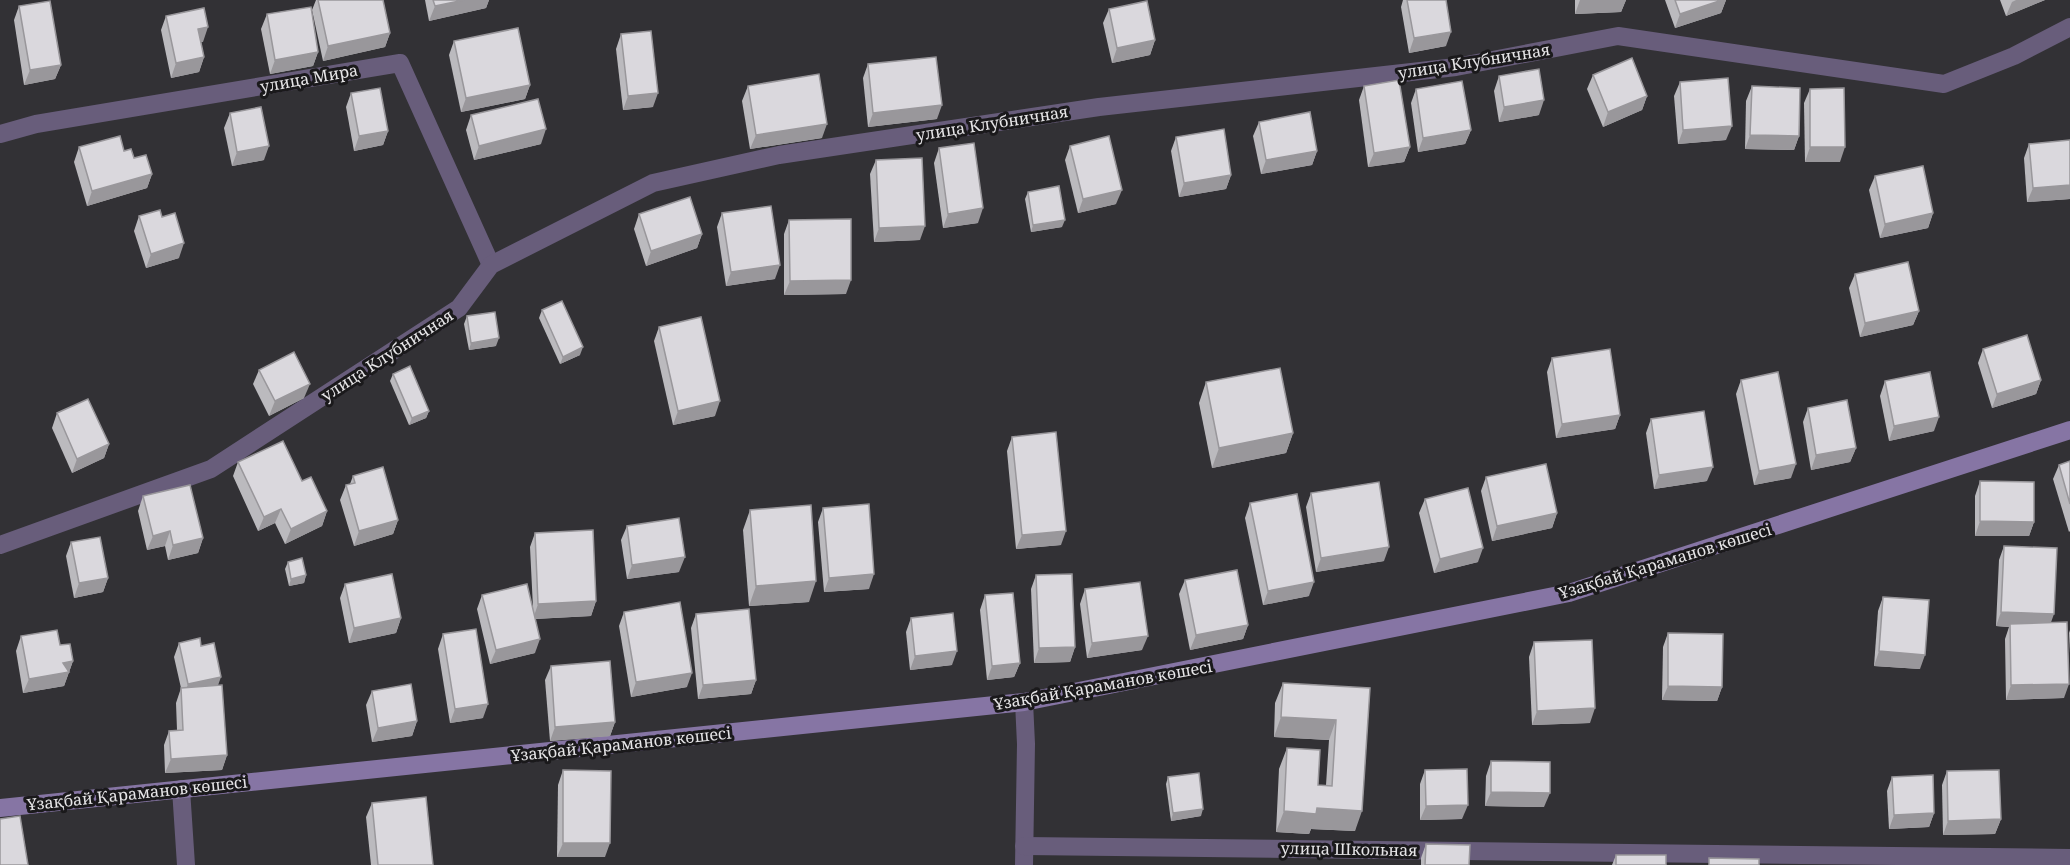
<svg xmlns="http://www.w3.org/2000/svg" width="2070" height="865" font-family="'Noto Serif',serif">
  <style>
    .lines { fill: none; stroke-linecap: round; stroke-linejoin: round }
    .street { stroke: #685d7b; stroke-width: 18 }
    .secondary { stroke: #8675a4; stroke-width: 18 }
    .wall { fill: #bbbabe }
    .shaded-wall { fill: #99979b }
    .building { fill: #dad8dd; stroke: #99979b; stroke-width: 1.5 }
    .labels { text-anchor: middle; stroke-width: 6; stroke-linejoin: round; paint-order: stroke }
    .street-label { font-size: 16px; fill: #e6e5e7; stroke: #1a191b }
  </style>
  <rect width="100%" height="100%" fill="#323135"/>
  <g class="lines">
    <g class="street">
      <polyline points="0,134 36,124 400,63 491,265"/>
      <polyline points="0,545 211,469 459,308 491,265 653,183 779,155 1099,107 1456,67 1618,36 1944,84 2014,56 2070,27"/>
      <polyline points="1024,702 1026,744 1024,865"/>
      <polyline points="181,789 186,865"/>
      <polyline points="1024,846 2070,858"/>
    </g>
    <polyline class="secondary" points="0,808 1024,702 1569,593 2070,430"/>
  </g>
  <g class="wall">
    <polygon points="316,0 383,0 390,33 385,47 323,61 312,10"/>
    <polygon points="425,0 489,0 486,8 429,21"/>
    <polygon points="1403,0 1446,0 1446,46 1409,53 1401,7"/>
    <polygon points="1575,0 1626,0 1621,12 1575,14"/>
    <polygon points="1665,0 1726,0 1721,13 1675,28"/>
    <polygon points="2000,0 2045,0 2006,16"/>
    <polygon points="19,6 61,65 55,79 24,85 14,20"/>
    <polygon points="1109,9 1155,40 1150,55 1112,63 1103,23"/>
    <polygon points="267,14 318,52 313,66 270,74 261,29"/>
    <polygon points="166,16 203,42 201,42 204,57 199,72 171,78 161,30"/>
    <polygon points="621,34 653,107 623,110 616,49"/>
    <polygon points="454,41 530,85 525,99 461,112 449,55"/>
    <polygon points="868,64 937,119 868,127 863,78"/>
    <polygon points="1593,75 1647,96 1642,110 1603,127 1587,89"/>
    <polygon points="1499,76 1539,115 1499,122 1494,91"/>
    <polygon points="1680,82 1726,140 1678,144 1674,96"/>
    <polygon points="748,86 822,138 750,149 742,101"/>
    <polygon points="1364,86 1410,147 1404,162 1368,167 1359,100"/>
    <polygon points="1752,86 1799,136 1794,150 1745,149 1746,101"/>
    <polygon points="1416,89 1471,130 1465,144 1418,152 1411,103"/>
    <polygon points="1810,89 1840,162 1805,162 1804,103"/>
    <polygon points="351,93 388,131 383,145 354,151 346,107"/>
    <polygon points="230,113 264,160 232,166 224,128"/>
    <polygon points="471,115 541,144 474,160 466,130"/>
    <polygon points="1259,122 1317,151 1312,165 1261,174 1253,136"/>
    <polygon points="1176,137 1231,175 1226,189 1179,197 1171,151"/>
    <polygon points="2070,140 2070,199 2027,202 2024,158 2029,144"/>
    <polygon points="1070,146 1116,204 1078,213 1065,160"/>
    <polygon points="79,147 124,151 152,174 147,188 87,206 74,162"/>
    <polygon points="939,148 978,223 943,228 934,163"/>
    <polygon points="876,160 920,240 874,242 870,174"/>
    <polygon points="1875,176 1933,213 1928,228 1880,238 1869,190"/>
    <polygon points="1028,192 1062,227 1031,232 1025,199"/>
    <polygon points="722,213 775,279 726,286 717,227"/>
    <polygon points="639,214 702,234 697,248 646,266 634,229"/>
    <polygon points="139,216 162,217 179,258 146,268 134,231"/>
    <polygon points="789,220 846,294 784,295 784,234"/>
    <polygon points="1855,274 1919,311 1913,325 1860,337 1849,288"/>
    <polygon points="542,310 580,355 560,364 539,318"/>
    <polygon points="467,316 496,346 469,350 464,324"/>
    <polygon points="659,327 715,416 673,425 654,341"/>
    <polygon points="1983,349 2041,380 2036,394 1992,408 1978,363"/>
    <polygon points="1552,358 1620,415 1615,429 1556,438 1547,372"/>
    <polygon points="259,370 304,398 269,416 253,384"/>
    <polygon points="393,374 429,411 426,418 409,425 390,381"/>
    <polygon points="1741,380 1791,478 1754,485 1736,394"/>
    <polygon points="1885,381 1934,431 1889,441 1880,396"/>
    <polygon points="1206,382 1293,433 1286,453 1212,468 1199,403"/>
    <polygon points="1808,408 1856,448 1850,462 1811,470 1803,422"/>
    <polygon points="57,413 109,444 104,458 72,473 52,428"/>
    <polygon points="1651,419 1707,481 1654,489 1646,433"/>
    <polygon points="1012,437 1061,545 1016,549 1007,451"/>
    <polygon points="2070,461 2070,531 2069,532 2053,479 2059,465"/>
    <polygon points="238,462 302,481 327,511 322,526 285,544 275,523 258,531 233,476"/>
    <polygon points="353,476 398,520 393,534 354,546 340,500 346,485 350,484"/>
    <polygon points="1486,477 1557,513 1552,528 1492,541 1481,491"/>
    <polygon points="1980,481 2034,522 2029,536 1975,536 1975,496"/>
    <polygon points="1311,493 1384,561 1316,572 1306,507"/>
    <polygon points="143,496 203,538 198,553 168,560 165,546 147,550 138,511"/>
    <polygon points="1425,499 1478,562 1434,573 1419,513"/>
    <polygon points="1250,503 1309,596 1263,605 1245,518"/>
    <polygon points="823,508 869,589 824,592 818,522"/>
    <polygon points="750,510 809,602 749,606 743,530"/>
    <polygon points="627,526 679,572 627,579 621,540"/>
    <polygon points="535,533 596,601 591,616 535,619 535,653 490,664 477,609 482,595 533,608 530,547"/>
    <polygon points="71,542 108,578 103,592 74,598 66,556"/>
    <polygon points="2004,546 2051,623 2064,698 2006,700 2005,639 2009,627 1996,626 1999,560"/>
    <polygon points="288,562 306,575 304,583 289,586 285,569"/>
    <polygon points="1036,575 1075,647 1070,662 1034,663 1031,589"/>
    <polygon points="1185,580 1248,625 1243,639 1190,650 1179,594"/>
    <polygon points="345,584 401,618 396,633 349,643 340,598"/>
    <polygon points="1085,589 1142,650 1087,658 1080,604"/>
    <polygon points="985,595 1020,663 1014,677 987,680 980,610"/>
    <polygon points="1883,597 1920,669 1874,666 1878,611"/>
    <polygon points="624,612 687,687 631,697 619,626"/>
    <polygon points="696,614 756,680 751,694 698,699 691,628"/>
    <polygon points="911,618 952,665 910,670 906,632"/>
    <polygon points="2070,630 2070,653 2069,633"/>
    <polygon points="1668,633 1722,687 1717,701 1662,700 1663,647"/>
    <polygon points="443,634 483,718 450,723 438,649"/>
    <polygon points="21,636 60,645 73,661 64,686 23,693 16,651"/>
    <polygon points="1534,642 1590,723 1532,725 1529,657"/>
    <polygon points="179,643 201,646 217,686 227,755 222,770 165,773 164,745 169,731 177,730 176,703 181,688 174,657"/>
    <polygon points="551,666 615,722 610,736 550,741 545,680"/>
    <polygon points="1283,683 1370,688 1355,831 1311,829 1309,834 1276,832 1279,769 1287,748 1318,785 1326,785 1329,740 1274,737 1275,703"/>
    <polygon points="372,691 417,721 412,736 372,742 366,705"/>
    <polygon points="1491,761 1544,807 1485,806 1486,776"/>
    <polygon points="563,770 605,857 557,857 558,785"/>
    <polygon points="1425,770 1462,819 1420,820 1420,784"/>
    <polygon points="1947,771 2001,819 1995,834 1943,835 1942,785"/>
    <polygon points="1168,777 1201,816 1171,821 1166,784"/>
    <polygon points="1892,777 1934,813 1929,827 1889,829 1887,791"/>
    <polygon points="372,803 433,865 371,865 366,817"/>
    <polygon points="1426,844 1469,865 1421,865 1421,858"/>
    <polygon points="1616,855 1666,865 1612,865"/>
  </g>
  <g class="shaded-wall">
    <polygon points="464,0 489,0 486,8 429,21 435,6"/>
    <polygon points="1580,0 1626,0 1621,12 1575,14"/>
    <polygon points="1722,0 1726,0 1721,13 1675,28 1680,14"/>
    <polygon points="2016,0 2045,0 2006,16 2012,2"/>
    <polygon points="208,27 203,42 193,43 198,29"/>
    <polygon points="1451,32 1446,46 1409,53 1414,38"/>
    <polygon points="390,33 385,47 323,61 328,46"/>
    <polygon points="1155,40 1150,55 1112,63 1117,48"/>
    <polygon points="318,52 313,66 270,74 275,60"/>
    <polygon points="204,57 199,72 171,78 176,63"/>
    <polygon points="61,65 55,79 24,85 30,70"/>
    <polygon points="530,85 525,99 461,112 466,98"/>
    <polygon points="658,93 653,107 623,110 628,96"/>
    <polygon points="1647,96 1642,110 1603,127 1608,112"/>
    <polygon points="1544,100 1539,115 1499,122 1504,107"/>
    <polygon points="942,105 937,119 868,127 873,113"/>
    <polygon points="827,124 822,138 750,149 756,135"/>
    <polygon points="1732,126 1726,140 1678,144 1683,130"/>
    <polygon points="546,129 541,144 474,160 479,146"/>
    <polygon points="1471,130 1465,144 1418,152 1423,138"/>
    <polygon points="388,131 383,145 354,151 359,136"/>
    <polygon points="1750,135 1799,136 1794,150 1745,149"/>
    <polygon points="269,146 264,160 232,166 237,152"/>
    <polygon points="1410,147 1404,162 1368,167 1374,153"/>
    <polygon points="1810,147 1845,147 1840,162 1805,162"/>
    <polygon points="1317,151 1312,165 1261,174 1266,160"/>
    <polygon points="152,174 147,188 87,206 92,191"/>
    <polygon points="1231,175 1226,189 1179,197 1184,183"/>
    <polygon points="2070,185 2070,199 2027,202 2033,188"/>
    <polygon points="1122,190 1116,204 1078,213 1083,199"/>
    <polygon points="983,208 978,223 943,228 948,214"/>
    <polygon points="1933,213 1928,228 1880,238 1885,224"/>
    <polygon points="1065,220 1062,227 1031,232 1033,225"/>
    <polygon points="925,226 920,240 874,242 879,228"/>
    <polygon points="702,234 697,248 646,266 651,251"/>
    <polygon points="184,243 179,258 146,268 151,254"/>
    <polygon points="780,265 775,279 726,286 731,272"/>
    <polygon points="851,280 846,294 784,295 790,281"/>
    <polygon points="1919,311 1913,325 1860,337 1865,323"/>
    <polygon points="499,338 496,346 469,350 471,343"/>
    <polygon points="583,347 580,355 560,364 563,357"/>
    <polygon points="2041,380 2036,394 1992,408 1997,394"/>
    <polygon points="310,384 304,398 269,416 275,401"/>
    <polygon points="720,401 715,416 673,425 678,411"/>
    <polygon points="429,411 426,418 409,425 412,418"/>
    <polygon points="1620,415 1615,429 1556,438 1562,424"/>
    <polygon points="1939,417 1934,431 1889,441 1894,426"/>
    <polygon points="1293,433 1286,453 1212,468 1219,448"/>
    <polygon points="109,444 104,458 72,473 77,459"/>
    <polygon points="1856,448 1850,462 1811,470 1816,455"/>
    <polygon points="1796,464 1791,478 1754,485 1759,471"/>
    <polygon points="1713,467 1707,481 1654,489 1659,475"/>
    <polygon points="281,509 275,523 258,531 264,517"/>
    <polygon points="327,511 322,526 285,544 291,529"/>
    <polygon points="1557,513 1552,528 1492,541 1497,526"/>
    <polygon points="398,520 393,534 354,546 359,531"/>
    <polygon points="1980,521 2034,522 2029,536 1975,536"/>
    <polygon points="170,531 165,546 147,550 153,536"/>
    <polygon points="1066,531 1061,545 1016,549 1022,535"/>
    <polygon points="203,538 198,553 168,560 173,545"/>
    <polygon points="1389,547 1384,561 1316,572 1321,558"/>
    <polygon points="1483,548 1478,562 1434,573 1440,559"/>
    <polygon points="685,557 679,572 627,579 632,565"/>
    <polygon points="874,574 869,589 824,592 829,578"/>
    <polygon points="306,575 304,583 289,586 291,579"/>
    <polygon points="108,578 103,592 74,598 79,583"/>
    <polygon points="816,581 809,602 749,606 756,586"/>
    <polygon points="1314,582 1309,596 1263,605 1268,591"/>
    <polygon points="596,601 591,616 533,619 538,604"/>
    <polygon points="2001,612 2054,614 2049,628 2010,624 2009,627 1996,626"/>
    <polygon points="401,618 396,633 349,643 354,628"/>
    <polygon points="1248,625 1243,639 1190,650 1196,635"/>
    <polygon points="1148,636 1142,650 1087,658 1092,643"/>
    <polygon points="540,639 535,653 490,664 496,650"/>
    <polygon points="1075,647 1070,662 1034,663 1039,648"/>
    <polygon points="957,651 952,665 910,670 915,656"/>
    <polygon points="1879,651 1925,655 1920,669 1874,666"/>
    <polygon points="73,661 64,686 23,693 29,679 63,663"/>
    <polygon points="1020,663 1014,677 987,680 992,666"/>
    <polygon points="692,673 687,687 631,697 636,682"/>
    <polygon points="221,677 216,691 183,698 188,684"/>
    <polygon points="756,680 751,694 698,699 703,685"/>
    <polygon points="2069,684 2064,698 2006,700 2011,685"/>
    <polygon points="1668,686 1722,687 1717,701 1662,700"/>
    <polygon points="488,704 483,718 450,723 455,709"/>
    <polygon points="1595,708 1590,723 1532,725 1537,711"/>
    <polygon points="1281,717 1336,720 1329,740 1274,737"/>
    <polygon points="417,721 412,736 372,742 378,728"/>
    <polygon points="615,722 610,736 550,741 555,727"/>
    <polygon points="227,755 222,770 165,773 171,759"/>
    <polygon points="1491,792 1550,793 1544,807 1485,806"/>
    <polygon points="1468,805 1462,819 1420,820 1426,806"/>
    <polygon points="1317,808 1362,811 1355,831 1311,829 1309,834 1276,832 1284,811"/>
    <polygon points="1203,809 1201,816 1171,821 1173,813"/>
    <polygon points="1934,813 1929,827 1889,829 1894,815"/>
    <polygon points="2001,819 1995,834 1943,835 1948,821"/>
    <polygon points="563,843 610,843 605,857 557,857"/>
  </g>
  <g class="building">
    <polygon points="318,0 383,0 390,33 328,46"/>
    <polygon points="433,0 464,0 435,6"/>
    <polygon points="1407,0 1446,0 1451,32 1414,38"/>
    <polygon points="1675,0 1722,0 1680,14"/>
    <polygon points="50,1 61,65 30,70 19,6"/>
    <polygon points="1147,1 1155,40 1117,48 1109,9"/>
    <polygon points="311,7 318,52 275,60 267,14"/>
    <polygon points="204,8 208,27 198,29 204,57 176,63 166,16"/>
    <polygon points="518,28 530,85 466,98 454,41"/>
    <polygon points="651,31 658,93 628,96 621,34"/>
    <polygon points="936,57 942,105 873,113 868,64"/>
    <polygon points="1632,58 1647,96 1608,112 1593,75"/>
    <polygon points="1539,69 1544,100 1504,107 1499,76"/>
    <polygon points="819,74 827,124 756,135 748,86"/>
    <polygon points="1728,78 1732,126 1683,130 1680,82"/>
    <polygon points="1399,80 1410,147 1374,153 1364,86"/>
    <polygon points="1462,81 1471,130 1423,138 1416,89"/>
    <polygon points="1752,86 1800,88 1799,136 1750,135"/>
    <polygon points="380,88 388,131 359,136 351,93"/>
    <polygon points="1844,88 1845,147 1810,147 1810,89"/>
    <polygon points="538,99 546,129 479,146 471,115"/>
    <polygon points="261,107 269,146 237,152 230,113"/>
    <polygon points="1310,112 1317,151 1266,160 1259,122"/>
    <polygon points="1224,129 1231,175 1184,183 1176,137"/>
    <polygon points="120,136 124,151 131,149 134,158 146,155 152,174 92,191 79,147"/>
    <polygon points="1109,136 1122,190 1083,199 1070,146"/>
    <polygon points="2070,140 2070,185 2033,188 2029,144"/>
    <polygon points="974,143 983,208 948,214 939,148"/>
    <polygon points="922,158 925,226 879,228 876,160"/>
    <polygon points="1923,166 1933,213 1885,224 1875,176"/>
    <polygon points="1059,186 1065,220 1033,225 1028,192"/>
    <polygon points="690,197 702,234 651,251 639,214"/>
    <polygon points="771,206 780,265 731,272 722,213"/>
    <polygon points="160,210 162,217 175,213 184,243 151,254 139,216"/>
    <polygon points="851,219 851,280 790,281 789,220"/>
    <polygon points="1908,262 1919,311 1865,323 1855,274"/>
    <polygon points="562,301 583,347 563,357 542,310"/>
    <polygon points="495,312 499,338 471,343 467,316"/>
    <polygon points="701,317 720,401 678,411 659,327"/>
    <polygon points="2027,335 2041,380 1997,394 1983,349"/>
    <polygon points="1610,349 1620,415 1562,424 1552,358"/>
    <polygon points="294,352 310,384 275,401 259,370"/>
    <polygon points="410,366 429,411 412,418 393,374"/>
    <polygon points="1280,368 1293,433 1219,448 1206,382"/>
    <polygon points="1778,372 1796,464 1759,471 1741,380"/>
    <polygon points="1930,372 1939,417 1894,426 1885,381"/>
    <polygon points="88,399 109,444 77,459 57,413"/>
    <polygon points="1847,400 1856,448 1816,455 1808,408"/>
    <polygon points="1704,411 1713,467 1659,475 1651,419"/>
    <polygon points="1056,432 1066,531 1022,535 1012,437"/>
    <polygon points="283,441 302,481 311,477 327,511 291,529 281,509 264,517 238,462"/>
    <polygon points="2070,461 2070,504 2059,465"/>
    <polygon points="1546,464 1557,513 1497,526 1486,477"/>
    <polygon points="383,467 398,520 359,531 346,485 355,483 353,476"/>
    <polygon points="1980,481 2034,482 2034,522 1980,521"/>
    <polygon points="1379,482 1389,547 1321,558 1311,493"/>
    <polygon points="190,485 203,538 173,545 170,531 153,536 143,496"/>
    <polygon points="1468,488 1483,548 1440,559 1425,499"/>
    <polygon points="1297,494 1314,582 1268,591 1250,503"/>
    <polygon points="869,504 874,574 829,578 823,508"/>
    <polygon points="811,505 816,581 756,586 750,510"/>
    <polygon points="679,518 685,557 632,565 627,526"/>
    <polygon points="593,530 596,601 538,604 535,533"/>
    <polygon points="100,537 108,578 79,583 71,542"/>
    <polygon points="2004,546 2057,548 2054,614 2001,612"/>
    <polygon points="302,558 306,575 291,579 288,562"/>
    <polygon points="1237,570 1248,625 1196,635 1185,580"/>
    <polygon points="392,574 401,618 354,628 345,584"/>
    <polygon points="1072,574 1075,647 1039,648 1036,575"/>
    <polygon points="1140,582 1148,636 1092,643 1085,589"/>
    <polygon points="527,584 540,639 496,650 482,595"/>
    <polygon points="1013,593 1020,663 992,666 985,595"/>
    <polygon points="1883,597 1929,600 1925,655 1879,651"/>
    <polygon points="680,602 692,673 636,682 624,612"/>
    <polygon points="749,609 756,680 703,685 696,614"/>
    <polygon points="953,613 957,651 915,656 911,618"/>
    <polygon points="2067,622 2069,684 2011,685 2010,624"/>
    <polygon points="476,629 488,704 455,709 443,634"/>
    <polygon points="57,630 60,645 70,644 73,661 63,663 69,672 29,679 21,636"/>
    <polygon points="1668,633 1723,634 1722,687 1668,686"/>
    <polygon points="200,638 201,646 214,643 221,677 188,684 179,643"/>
    <polygon points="1592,640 1595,708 1537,711 1534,642"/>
    <polygon points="610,661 615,722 555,727 551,666"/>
    <polygon points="1283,683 1370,688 1362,811 1317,808 1316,814 1284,811 1287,748 1320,750 1318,785 1332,786 1336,720 1281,717"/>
    <polygon points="411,684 417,721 378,728 372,691"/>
    <polygon points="222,685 227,755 171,759 169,731 183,730 181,688"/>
    <polygon points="1491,761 1550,762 1550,793 1491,792"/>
    <polygon points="1467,769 1468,805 1426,806 1425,770"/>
    <polygon points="563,770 611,771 610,843 563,843"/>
    <polygon points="1999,770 2001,819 1948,821 1947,771"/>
    <polygon points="1199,773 1203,809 1173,813 1168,777"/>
    <polygon points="1933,775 1934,813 1894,815 1892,777"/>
    <polygon points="426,797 433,865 378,865 372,803"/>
    <polygon points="20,816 28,865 0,865 0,819"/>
    <polygon points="1426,844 1470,845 1469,865 1425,865"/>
    <rect x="1616" y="855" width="50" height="10"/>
    <polygon points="1709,858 1759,859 1759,865 1709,865"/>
  </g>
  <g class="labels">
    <g class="street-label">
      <text transform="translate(1474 61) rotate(-9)" y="6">улица Клубничная</text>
      <text transform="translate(309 78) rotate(-10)" y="6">улица Мира</text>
      <text transform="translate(992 123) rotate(-9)" y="6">улица Клубничная</text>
      <text transform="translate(387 355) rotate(-33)" y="6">улица Клубничная</text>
      <text transform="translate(1665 561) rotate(-17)" y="6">Ұзақбай Қараманов көшесі</text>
      <text transform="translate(1103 685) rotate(-10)" y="6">Ұзақбай Қараманов көшесі</text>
      <text transform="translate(621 744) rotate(-6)" y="6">Ұзақбай Қараманов көшесі</text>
      <text transform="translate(137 793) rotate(-6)" y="6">Ұзақбай Қараманов көшесі</text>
      <text transform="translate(1349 849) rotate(1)" y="6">улица Школьная</text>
    </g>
  </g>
</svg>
